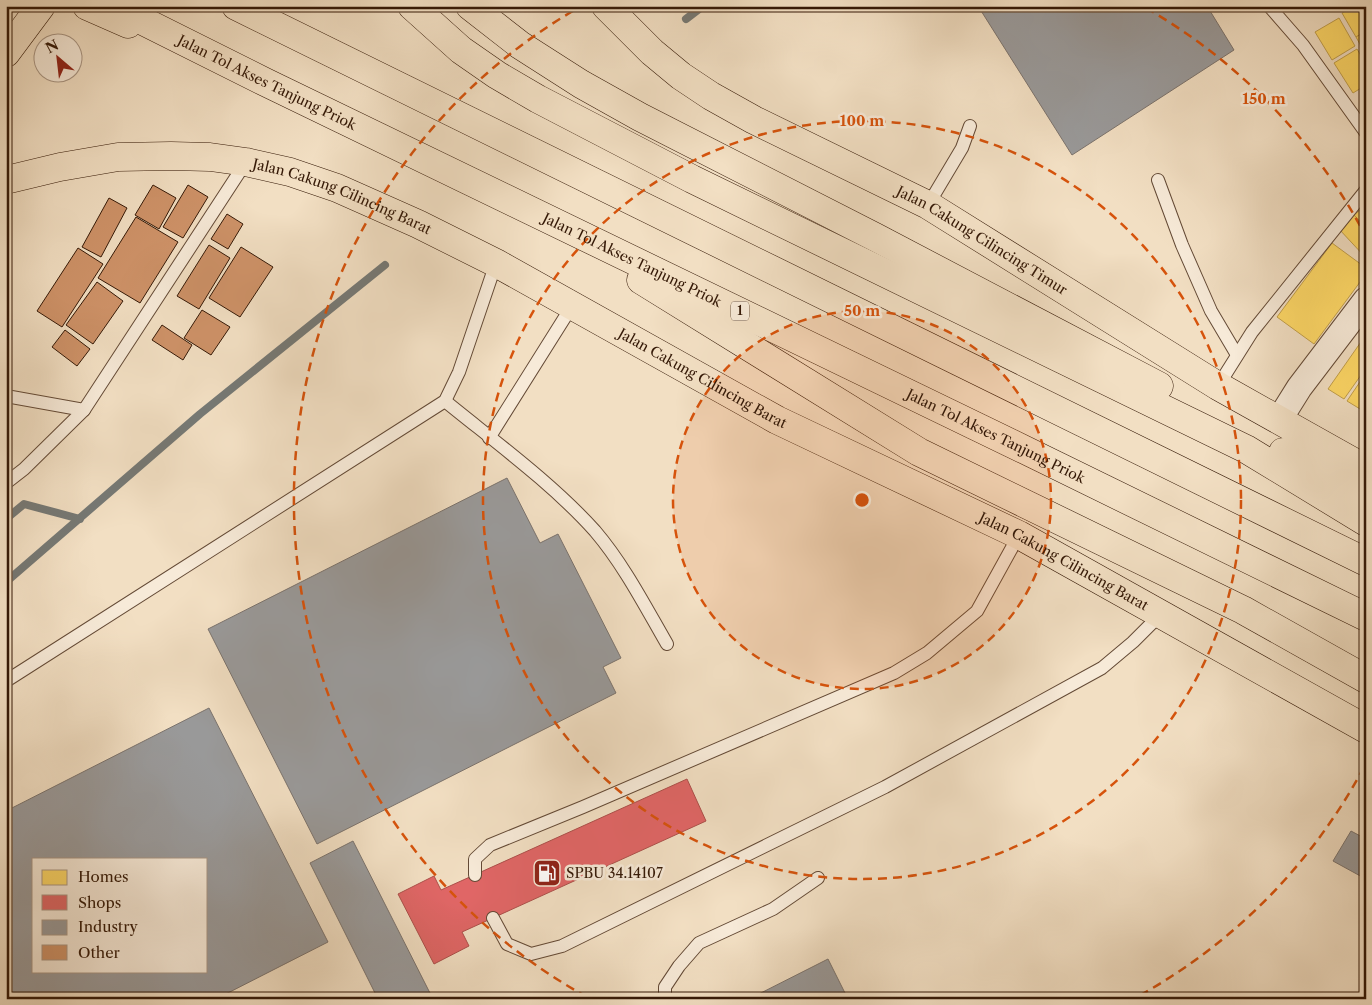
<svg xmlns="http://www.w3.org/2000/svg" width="1372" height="1005" font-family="'Libre Caslon Text',serif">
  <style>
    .homes { fill: #ffd966; stroke: #c29f4a }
    .shops { fill: #e06666; stroke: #ad4f4a }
    .industry { fill: #999; stroke: #7b736d; fill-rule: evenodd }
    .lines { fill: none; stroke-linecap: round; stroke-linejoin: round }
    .stream { stroke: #767975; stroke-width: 8 }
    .building { fill: #ce9268; stroke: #351907 }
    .service-casing { stroke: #644a36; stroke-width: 14 }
    .minor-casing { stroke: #644a36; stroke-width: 27 }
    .trunk-casing { stroke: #351907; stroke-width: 29 }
    .motorway-casing { stroke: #351907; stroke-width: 29 }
    .service { stroke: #f7ead8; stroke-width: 12 }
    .minor { stroke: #f7ead8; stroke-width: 25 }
    .trunk { stroke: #f2dfc3; stroke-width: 28 }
    .motorway { stroke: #f2dfc3; stroke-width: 28 }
    .ring { fill: none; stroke: #d6530c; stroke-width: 2.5; stroke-dasharray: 9 6 }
    .labels { text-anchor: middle; stroke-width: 5; stroke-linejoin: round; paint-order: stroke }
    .shield { fill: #f7ead8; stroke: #6f5846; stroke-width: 1 }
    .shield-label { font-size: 12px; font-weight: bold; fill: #351907 }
    .street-label { font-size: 14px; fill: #351907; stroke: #f7ead8 }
    .poi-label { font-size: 14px; fill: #351907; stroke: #f7ead8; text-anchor: start }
    .centre { fill: #d6530c; stroke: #f7ead8; stroke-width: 2.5 }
    .ring-label { font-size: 15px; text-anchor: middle; font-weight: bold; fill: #d6530c; stroke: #f7ead8; stroke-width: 5; stroke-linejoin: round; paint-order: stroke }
  </style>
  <rect width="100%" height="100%" fill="#f2dfc3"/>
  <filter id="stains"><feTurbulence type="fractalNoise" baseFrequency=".004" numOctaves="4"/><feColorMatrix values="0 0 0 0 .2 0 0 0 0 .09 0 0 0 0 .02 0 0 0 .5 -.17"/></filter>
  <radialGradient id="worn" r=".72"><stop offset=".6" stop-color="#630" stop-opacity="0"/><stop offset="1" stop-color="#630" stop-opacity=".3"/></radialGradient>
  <g class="homes">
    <polygon points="1355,6 1366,6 1366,31 1356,37 1342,13"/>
    <polygon points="1339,18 1355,46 1332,60 1315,32"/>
    <polygon points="1366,31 1366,55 1356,37"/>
    <polygon points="1357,49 1366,64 1366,85 1353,93 1334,63"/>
    <polygon points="1366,205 1366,228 1354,215"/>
    <polygon points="1354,215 1366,228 1366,258 1339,229"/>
    <polygon points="1332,243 1366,268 1366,274 1314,344 1277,317"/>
    <polygon points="1363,339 1366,340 1366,368 1344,399 1328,389"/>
    <polygon points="1366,373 1366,411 1365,412 1347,401"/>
  </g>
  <polygon class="shops" points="687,779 706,821 462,932 469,946 434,964 398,894 434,876 441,890"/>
  <g class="industry">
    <polygon points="978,6 1207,6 1234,50 1072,155"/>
    <polygon points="507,478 540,543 558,534 621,658 603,667 616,693 317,844 208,629"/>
    <path d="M209 708 328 942 216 999H6V811ZM34 859H206V971H34Z"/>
    <polygon points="1351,831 1366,839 1366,875 1364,878 1333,861"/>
    <polygon points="353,841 433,999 378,999 310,863"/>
    <polygon points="828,959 848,999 749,999"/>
  </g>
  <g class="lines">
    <g class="stream">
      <polyline points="686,19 703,6"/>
      <polyline points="6,519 24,504 80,519"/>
      <polyline points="6,582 200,414 385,265"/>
    </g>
  </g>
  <g class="building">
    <polygon points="153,185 176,198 159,229 135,215"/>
    <polygon points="188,185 208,197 183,238 163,227"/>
    <polygon points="109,198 127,208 101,257 82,247"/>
    <polygon points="227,214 243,224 228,249 211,239"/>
    <polygon points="136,217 178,242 140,303 98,278"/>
    <polygon points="209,245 230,258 199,309 177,296"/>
    <polygon points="241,247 273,267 240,317 209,298"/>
    <polygon points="78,248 103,264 62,327 37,311"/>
    <polygon points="97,282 123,301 93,344 66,325"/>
    <polygon points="202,310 230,327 211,355 184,338"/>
    <polygon points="162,325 192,345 183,360 152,340"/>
    <polygon points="65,330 90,349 77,366 52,347"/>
  </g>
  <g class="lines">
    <g class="service-casing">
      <g id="service">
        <polyline points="1269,6 1303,45 1366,133"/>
        <polyline points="1158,180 1182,245 1211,311 1237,355"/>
        <polyline points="928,205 962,148 970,126"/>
        <polyline points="1218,386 1252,332 1366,190"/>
        <polyline points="6,396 84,410 246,162"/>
        <path d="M445 401C494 441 553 484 595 531 624 565 645 606 667 644"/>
        <polyline points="489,438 572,306"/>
        <polyline points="6,483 24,469 84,410"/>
        <polyline points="6,681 445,401 459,372 496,263"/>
        <polyline points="475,875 475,859 490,845 583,807 894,673 927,653 977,611 1019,535"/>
        <polyline points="493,918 507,944 531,954 562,946 885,787 1102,668 1133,642 1161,614"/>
        <polyline points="665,999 665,987 679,966 699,943 773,909 818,878"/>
      </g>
    </g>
    <g class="minor-casing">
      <polyline id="minor" points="1279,420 1299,388 1366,300"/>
    </g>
    <g class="trunk-casing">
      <g id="trunk">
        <path id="s1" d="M606 6 652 52 681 76 711 96 754 120 928 205 1218 386 1366 469"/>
        <path id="s2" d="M6 180 60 167 118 157 171 156 210 157 246 162 290 172 337 188 418 224 496 263 777 420 1019 535 1366 729"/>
      </g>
    </g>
    <g class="motorway-casing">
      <g id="motorway">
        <polyline points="87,6 128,24"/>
        <path id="s3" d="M113 6 265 82 1025 450 1366 617"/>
        <polyline points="236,6 1366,562"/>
        <polyline points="412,6 461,50 497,75 538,99 692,179 1246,449 1366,522"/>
        <polyline points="470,6 520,45 581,84 640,117 875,237 1159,386"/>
        <polyline points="6,53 41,6"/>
        <polyline points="641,280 919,452 1243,610 1366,679"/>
        <polyline points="1283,452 1366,496"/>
      </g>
    </g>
    <use href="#service" class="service"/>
    <use href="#minor" class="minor"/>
    <use href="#trunk" class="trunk"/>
    <use href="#motorway" class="motorway"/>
  </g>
  <circle cx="862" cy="500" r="189" fill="#d6530c" fill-opacity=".12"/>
  <g class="ring">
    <circle cx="862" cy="500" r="189"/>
    <circle cx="862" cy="500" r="379"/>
    <path d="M1364 767A568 568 0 0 1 1137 997M587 997A568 568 0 0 1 578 8M1146 8A568 568 0 0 1 1364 233"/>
  </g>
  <defs>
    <g id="fuel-square" transform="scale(1.4375)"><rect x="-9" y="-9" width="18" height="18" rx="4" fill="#8f2418" stroke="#f7ead8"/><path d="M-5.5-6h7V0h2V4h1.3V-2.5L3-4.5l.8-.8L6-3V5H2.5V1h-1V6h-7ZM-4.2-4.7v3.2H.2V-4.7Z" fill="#fff"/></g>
  </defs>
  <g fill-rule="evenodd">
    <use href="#fuel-square" x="547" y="873"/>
  </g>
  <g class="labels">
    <rect class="shield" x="731" y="301.5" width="18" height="19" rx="4"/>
    <g class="shield-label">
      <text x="740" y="315">1</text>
    </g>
    <g class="street-label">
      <text dy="5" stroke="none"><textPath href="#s3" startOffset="172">Jalan Tol Akses Tanjung Priok</textPath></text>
      <text dy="5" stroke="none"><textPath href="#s2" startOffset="345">Jalan Cakung Cilincing Barat</textPath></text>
      <text dy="5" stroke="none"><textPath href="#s1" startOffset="446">Jalan Cakung Cilincing Timur</textPath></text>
      <text dy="5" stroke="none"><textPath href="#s3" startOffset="578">Jalan Tol Akses Tanjung Priok</textPath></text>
      <text dy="5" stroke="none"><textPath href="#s2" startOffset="750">Jalan Cakung Cilincing Barat</textPath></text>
      <text dy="5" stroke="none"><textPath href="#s3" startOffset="982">Jalan Tol Akses Tanjung Priok</textPath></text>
      <text dy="5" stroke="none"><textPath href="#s2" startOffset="1155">Jalan Cakung Cilincing Barat</textPath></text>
    </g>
    <g class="poi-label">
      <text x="566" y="878">SPBU 34.14107</text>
    </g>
  </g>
  <circle cx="862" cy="500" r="8" class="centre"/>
  <g class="ring-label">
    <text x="1264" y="104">150 m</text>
    <text x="862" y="126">100 m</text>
    <text x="862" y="316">50 m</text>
  </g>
  <rect width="1372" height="1005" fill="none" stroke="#f2dfc3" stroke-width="25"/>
  <rect x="8" y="8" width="1357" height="990" fill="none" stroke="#351907" stroke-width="2.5"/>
  <rect x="12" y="12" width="1347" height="980" fill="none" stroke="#351907"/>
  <rect x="32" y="858" width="175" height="115" fill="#f7ead8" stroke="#a99684"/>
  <rect x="42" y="870" width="25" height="15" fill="#ffd966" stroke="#a99684"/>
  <text x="78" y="882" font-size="15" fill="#351907">Homes</text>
  <rect x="42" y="895" width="25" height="15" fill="#e06666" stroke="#a99684"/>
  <text x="78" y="908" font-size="15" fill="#351907">Shops</text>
  <rect x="42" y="920" width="25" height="15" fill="#999999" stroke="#a99684"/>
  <text x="78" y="932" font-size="15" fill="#351907">Industry</text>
  <rect x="42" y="945" width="25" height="15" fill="#ce9268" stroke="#a99684"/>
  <text x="78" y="958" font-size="15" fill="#351907">Other</text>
  <g transform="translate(58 58) rotate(332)"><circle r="24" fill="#f7ead8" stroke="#a99684"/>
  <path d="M0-4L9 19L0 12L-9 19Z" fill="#8f2418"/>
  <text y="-8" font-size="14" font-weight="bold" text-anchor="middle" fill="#351907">N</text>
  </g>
  <rect width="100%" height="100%" filter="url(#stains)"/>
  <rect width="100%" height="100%" fill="url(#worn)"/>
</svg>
